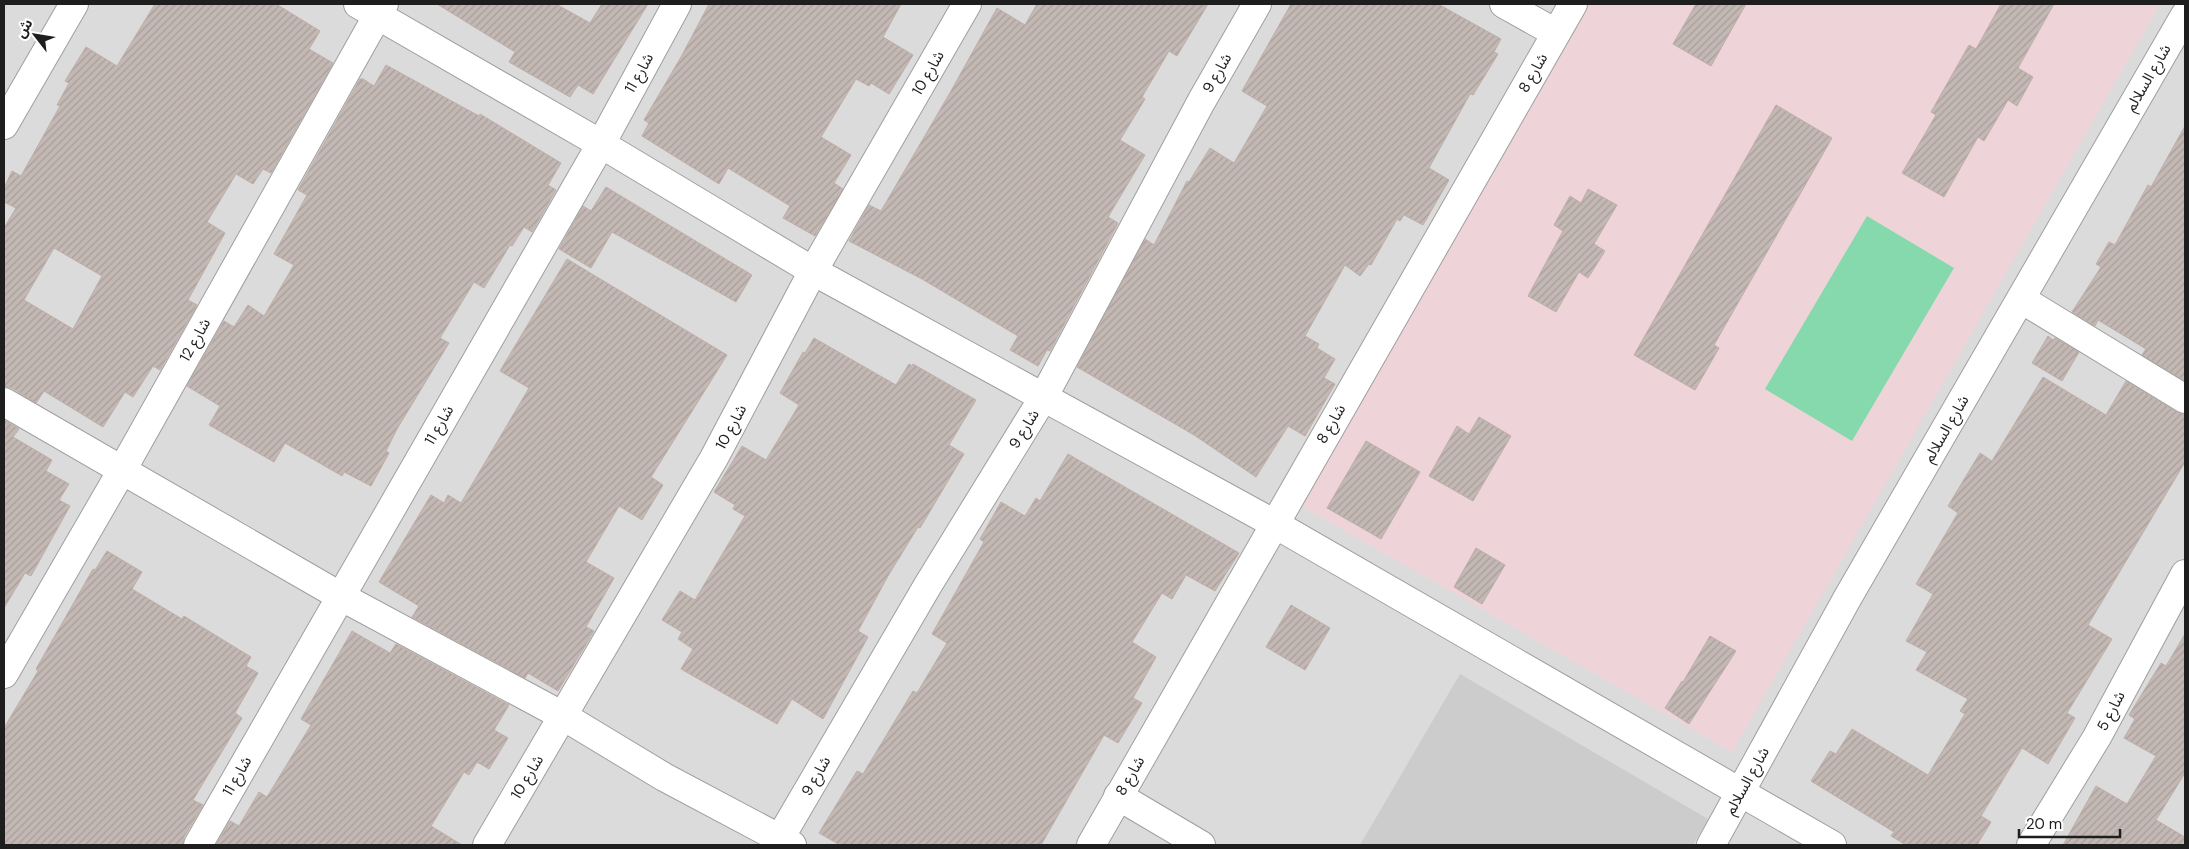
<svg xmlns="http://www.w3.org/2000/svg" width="2189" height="849" font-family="'DM Sans','Noto Sans Arabic',sans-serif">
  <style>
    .residential { fill: #dcdbdb }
    .commercial { fill: #eed4d8 }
    .religious { fill: #ccc }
    .pitch { fill: #86d9ac }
    .building { fill: url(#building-hatch); stroke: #bfaea8; fill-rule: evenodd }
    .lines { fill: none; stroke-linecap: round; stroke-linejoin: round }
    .minor-casing { stroke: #9f9f9f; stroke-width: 30 }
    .minor { stroke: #fff; stroke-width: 28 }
    .labels { text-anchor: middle; stroke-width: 4; stroke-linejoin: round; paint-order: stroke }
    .street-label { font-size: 15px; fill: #1e1e1e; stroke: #fff }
  </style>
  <defs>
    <pattern id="building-hatch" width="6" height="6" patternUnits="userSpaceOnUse" patternTransform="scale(1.25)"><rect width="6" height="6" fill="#c3b8b4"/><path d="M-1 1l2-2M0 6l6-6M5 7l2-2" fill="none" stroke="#a79e9a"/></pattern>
  </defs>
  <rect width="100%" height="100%" fill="#eee9e4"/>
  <rect class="residential" x="4" y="4" width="2181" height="841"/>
  <polygon class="commercial" points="1584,4 2160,4 1732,752 1298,504"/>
  <polygon class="religious" points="1460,674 1708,819 1693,845 1360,845"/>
  <polygon class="pitch" points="1867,216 1954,268 1852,441 1765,389"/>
  <g class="building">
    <path d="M155 4H276L320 31 309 49 333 63 271 173 263 169 253 184 236 174 207 222 225 233 188 300 197 305 160 370 153 366 133 397 125 392 103 427 44 391 36 403 12 388 4 386V228L16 208 4 202V188L12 171 21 176 60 106 57 105 69 83 65 81 86 47 117 66ZM54 248 102 276 73 329 24 300Z"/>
    <polygon points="437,4 556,4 590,23 602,4 648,4 593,94 578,85 570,97 509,62 515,52"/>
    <polygon points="709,4 901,4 883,37 913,55 889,94 871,83 869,86 856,79 821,137 851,155 834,183 843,189 815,236 783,218 790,206 728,168 719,184 642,136 649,123 644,120 681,57"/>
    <polygon points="1037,4 1208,4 1177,56 1169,51 1142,97 1145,99 1120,140 1145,155 1108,217 1118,223 1050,351 1047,350 1038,366 1010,350 1018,336 922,279 849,241 869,205 881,211 951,91 997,8 1025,25"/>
    <polygon points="1291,4 1438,4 1501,39 1494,52 1498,54 1473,95 1470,94 1429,168 1449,180 1423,225 1404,215 1400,221 1397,219 1371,265 1369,264 1360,276 1345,265 1305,336 1319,344 1317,348 1335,359 1324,378 1335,384 1305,436 1288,426 1256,477 1194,435 1077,367 1145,239 1154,245 1187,181 1189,182 1210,148 1234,163 1267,106 1242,91"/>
    <polygon points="1696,4 1746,4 1711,66 1673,44"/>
    <polygon points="2001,4 2054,4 2018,68 2033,77 2017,106 2008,100 1984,141 1978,137 1944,197 1902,173 1936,115 1931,112 1969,45 1976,49"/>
    <polygon points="386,65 479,116 480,114 561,163 548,185 556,190 532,232 524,227 512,246 510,245 484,288 474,282 440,338 449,343 397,429 386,451 389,453 371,486 344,472 342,476 285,443 274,462 209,425 220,406 187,386 224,321 234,327 248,305 264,316 294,265 274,254 307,195 298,190 360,79 363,79 374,86"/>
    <polygon points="1776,105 1832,138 1714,345 1719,348 1695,390 1634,355"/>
    <polygon points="2185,126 2185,381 2142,355 2146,349 2098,320 2095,326 2072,312 2101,267 2096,264 2109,242 2115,245 2148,185 2151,187"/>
    <polygon points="606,187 752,275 736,302 612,232 591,268 559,249 583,206 591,211"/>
    <polygon points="1588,189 1617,205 1594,244 1605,251 1588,278 1579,272 1556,312 1528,296 1563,231 1554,225 1570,196 1581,203"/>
    <polygon points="567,259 727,355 651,477 663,485 642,520 619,506 586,562 614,578 586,627 594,631 558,691 528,673 525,678 412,617 419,606 379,582 431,495 444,503 448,495 461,503 529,388 500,371"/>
    <polygon points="2048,336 2053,340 2055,338 2079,352 2062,381 2032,363"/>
    <polygon points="814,338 896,385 909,364 912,366 913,364 976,400 949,445 964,454 920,528 918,527 888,576 858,631 868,637 823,719 792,699 777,724 681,669 693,649 678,639 682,632 662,620 680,591 695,600 745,516 733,509 735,505 714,492 742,446 766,460 799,405 780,393 803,352 805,353"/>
    <polygon points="2043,377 2106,415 2126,381 2177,412 2185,415 2185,462 2088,625 2112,639 2067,713 2075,718 2048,764 2022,748 1981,816 1991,822 1977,845 1906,845 1891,836 1894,832 1811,781 1830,751 1836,754 1852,729 1928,775 1965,714 1960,711 1968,699 1916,670 1927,652 1906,641 1933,594 1916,584 1958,513 1948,506 1980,453 1992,461"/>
    <polygon points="1479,417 1511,436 1473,501 1429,476 1457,426 1469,434"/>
    <polygon points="4,420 19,429 13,437 52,460 46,471 69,484 59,500 70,506 31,576 25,573 4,608"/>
    <polygon points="1366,441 1420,472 1381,539 1327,508"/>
    <polygon points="1068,454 1239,553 1215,591 1186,575 1172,599 1162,593 1132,642 1156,657 1133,698 1142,703 1118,743 1104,735 1041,845 840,845 819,833 857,771 863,774 913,691 917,693 947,643 932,634 984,542 980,539 1001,502 1025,516 1036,498 1040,501"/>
    <polygon points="1476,548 1505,565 1482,604 1454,587"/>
    <polygon points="107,551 142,572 132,589 182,619 184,616 251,657 246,666 258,673 235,713 242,718 193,800 203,805 184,837 182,845 4,845 4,728 38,671 36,669 93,569 95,570"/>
    <polygon points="1291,605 1330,628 1305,670 1266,647"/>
    <polygon points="352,631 390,653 396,644 509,705 494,730 508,738 489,769 477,762 469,775 464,772 431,826 462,845 216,845 230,821 239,826 259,792 267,797 311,725 301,719"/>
    <polygon points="2185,634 2185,773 2156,820 2185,837 2185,845 2063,845 2096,786 2127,804 2156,756 2124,738 2135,719 2129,715 2161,663 2166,666"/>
    <polygon points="1710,636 1736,651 1689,724 1665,708 1682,681 1683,682"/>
  </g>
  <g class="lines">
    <g class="minor-casing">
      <g id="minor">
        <polyline points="358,4 601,144 813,271 1273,523 1832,845"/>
        <polyline points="1504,4 1556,33"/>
        <polyline points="4,125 74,4"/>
        <polyline points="2021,299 2185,399"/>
        <polyline points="4,402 340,596 563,716 664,777 792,845"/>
        <polyline points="4,674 121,472 384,4"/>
        <polyline points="1118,796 1201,845"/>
        <polyline points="198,845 601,144 677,4"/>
        <polyline points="487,845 714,458 813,271 967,4"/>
        <polyline points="776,845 928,585 1043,398 1201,102 1257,4"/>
        <polyline points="1091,845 1573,4"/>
        <polyline points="1711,845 1848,597 2185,15"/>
        <polyline points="2031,845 2097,737 2185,574"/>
      </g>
    </g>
    <use href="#minor" class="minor"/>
  </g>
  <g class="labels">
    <g class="street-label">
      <text transform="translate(639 73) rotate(-61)" y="5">شارع 11</text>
      <text transform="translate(928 73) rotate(-60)" y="5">شارع 10</text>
      <text transform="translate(1217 73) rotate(-60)" y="5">شارع 9</text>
      <text transform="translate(1533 73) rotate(-60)" y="5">شارع 8</text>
      <text transform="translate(2148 78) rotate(-60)" y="5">شارع السلالم</text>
      <text transform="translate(195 340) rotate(-61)" y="5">شارع 12</text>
      <text transform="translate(1331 424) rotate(-60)" y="5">شارع 8</text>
      <text transform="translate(439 425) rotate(-60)" y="5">شارع 11</text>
      <text transform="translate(731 427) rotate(-62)" y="5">شارع 10</text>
      <text transform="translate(1024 429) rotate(-58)" y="5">شارع 9</text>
      <text transform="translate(1946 429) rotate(-60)" y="5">شارع السلالم</text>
      <text transform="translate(2111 711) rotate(-62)" y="5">شارع 5</text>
      <text transform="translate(237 776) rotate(-60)" y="5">شارع 11</text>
      <text transform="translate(816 776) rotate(-60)" y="5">شارع 9</text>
      <text transform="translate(1130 776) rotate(-60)" y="5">شارع 8</text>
      <text transform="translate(527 777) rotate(-59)" y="5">شارع 10</text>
      <text transform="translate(1747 781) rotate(-61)" y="5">شارع السلالم</text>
    </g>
  </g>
  <rect width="2189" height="849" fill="none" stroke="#1e1e1e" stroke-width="10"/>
  <g transform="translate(35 35) rotate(301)" stroke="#ffffff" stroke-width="4" paint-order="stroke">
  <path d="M0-4L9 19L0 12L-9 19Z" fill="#1e1e1e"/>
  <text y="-8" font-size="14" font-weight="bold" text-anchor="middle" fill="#1e1e1e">ش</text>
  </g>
  <path d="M2019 829v8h101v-8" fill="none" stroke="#1e1e1e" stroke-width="2.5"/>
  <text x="2026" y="829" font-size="15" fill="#1e1e1e" stroke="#ffffff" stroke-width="4" paint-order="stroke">20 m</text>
</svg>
